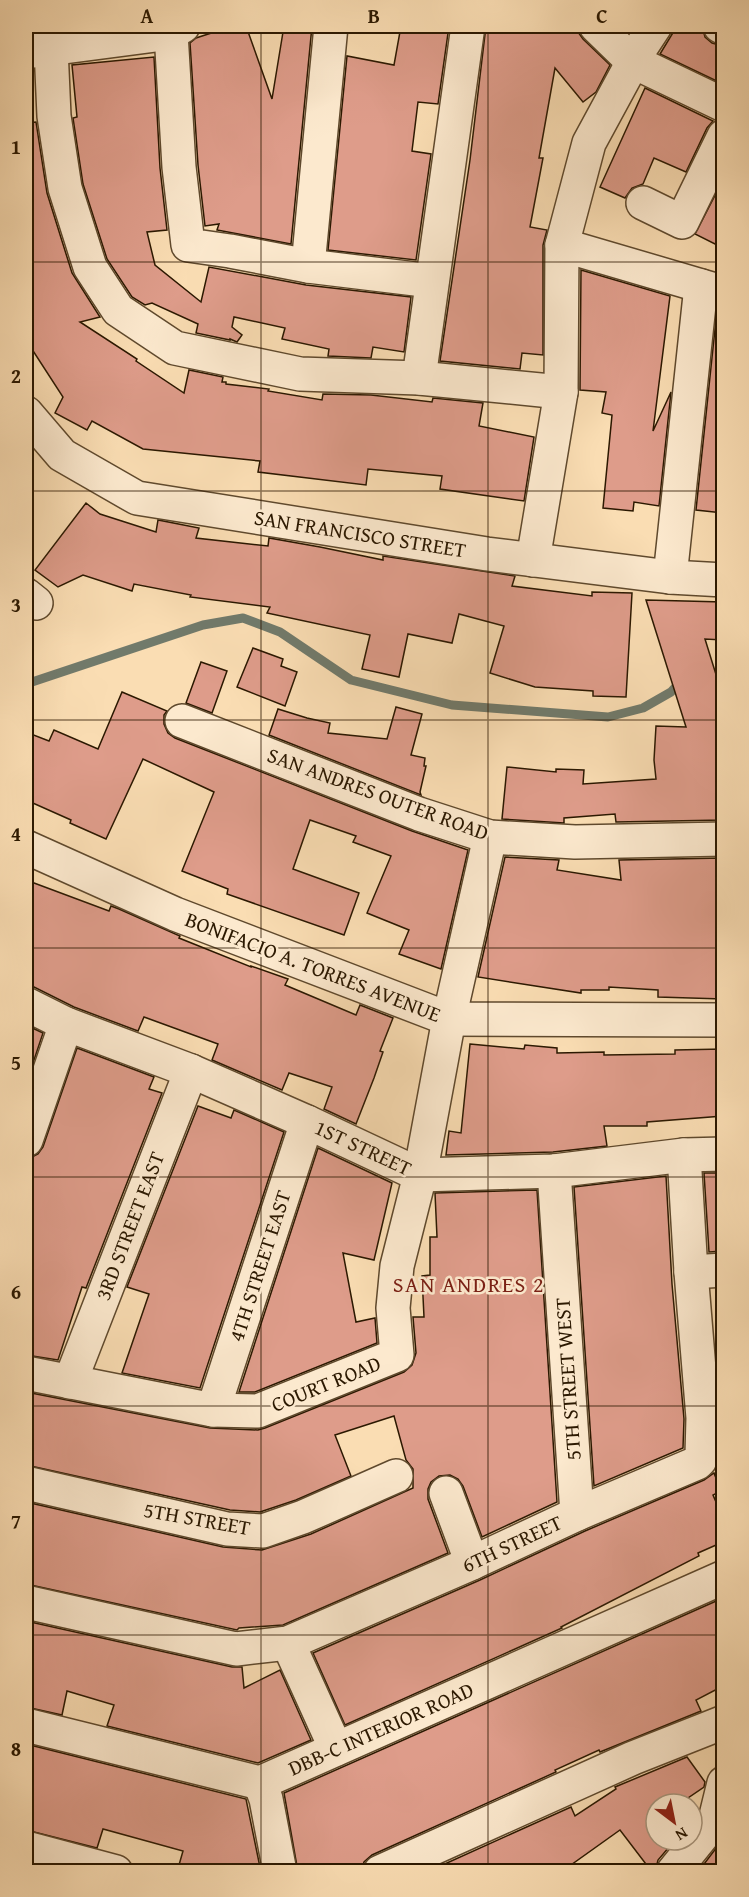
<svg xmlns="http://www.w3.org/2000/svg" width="749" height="1897" font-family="'Gentium Book Plus',serif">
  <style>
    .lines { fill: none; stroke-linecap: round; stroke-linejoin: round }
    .stream { stroke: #717a6b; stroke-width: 9 }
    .building { fill: #de9c8a; stroke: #2b1800; stroke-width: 1.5 }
    .minor-casing { stroke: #5f492d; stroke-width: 36 }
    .minor { stroke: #fce9ce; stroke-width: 33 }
    .grid { fill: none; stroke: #2b1800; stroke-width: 1.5; stroke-opacity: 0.55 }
    .labels { text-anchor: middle; stroke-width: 5; stroke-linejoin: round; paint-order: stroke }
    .street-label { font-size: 21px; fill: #2b1800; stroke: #fce9ce }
    .neighbourhood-label { font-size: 22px; letter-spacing: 1.5px; fill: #7a1f14; stroke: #fce9ce }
    .neatline { fill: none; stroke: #2b1800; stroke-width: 2 }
    .grid-label { font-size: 20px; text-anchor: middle; font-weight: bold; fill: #2b1800 }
  </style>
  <rect width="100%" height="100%" fill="#faddb3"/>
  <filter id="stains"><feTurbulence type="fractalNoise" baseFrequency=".00333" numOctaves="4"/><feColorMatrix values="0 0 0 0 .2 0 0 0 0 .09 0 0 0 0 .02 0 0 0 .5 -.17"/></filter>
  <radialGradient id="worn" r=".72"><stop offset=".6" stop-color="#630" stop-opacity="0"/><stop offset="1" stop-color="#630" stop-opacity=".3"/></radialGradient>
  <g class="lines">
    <polyline class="stream" points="26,684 203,625 243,618 280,632 351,680 452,705 608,717 643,708 671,692 681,681"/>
  </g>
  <g class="building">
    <polygon points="233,26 246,26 272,99 284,26 312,26 291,244 217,230 219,224 205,226 198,165 190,43 196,38"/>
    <polygon points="401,26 449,26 438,104 418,102 412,151 431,154 416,260 328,250 347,56 394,65"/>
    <polygon points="486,26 578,26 578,32 583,39 610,65 596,92 583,102 555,68 539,158 543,158 530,227 547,230 543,245 543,355 522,353 520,369 440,361 470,160"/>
    <polygon points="677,26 702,26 705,37 712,43 723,46 723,84 660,54"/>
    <polygon points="154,57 160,168 167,230 147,232 155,265 201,302 209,267 306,285 411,297 404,352 373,347 371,358 328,356 329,349 282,339 285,328 234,317 232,327 242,335 237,342 230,339 230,340 196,333 198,324 152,303 145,305 132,297 107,259 83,184 73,118 77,117 72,65"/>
    <polygon points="645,88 713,121 707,128 686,172 654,158 643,184 632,188 625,198 600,187"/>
    <polygon points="36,122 47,193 72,273 100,317 80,322 137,359 136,361 184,393 189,370 223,377 222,382 226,382 226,384 269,389 268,391 322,400 323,394 371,395 432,402 433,398 483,403 479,426 534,437 524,501 440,489 442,476 368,469 366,485 258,472 260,461 143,449 92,421 87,430 55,413 63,397 26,340 26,123"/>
    <polygon points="723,180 723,248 695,234"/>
    <polygon points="581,270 670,296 653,431 671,392 659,506 634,502 633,511 603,508 612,415 602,413 606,392 580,390"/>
    <polygon points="717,310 723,310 723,513 696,510"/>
    <polygon points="86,503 100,514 156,532 158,520 199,528 196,538 268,546 269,538 320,547 383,560 383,556 515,576 512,586 592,596 592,592 632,593 626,697 593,696 593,691 535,687 490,673 504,626 459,614 452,643 408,634 399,677 362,669 370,635 267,613 270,607 190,597 191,595 134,584 132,591 83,575 58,587 35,570"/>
    <polygon points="646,600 723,602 723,640 705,639 723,697 723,730 718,731 723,820 616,822 615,814 564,818 564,823 502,819 507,767 556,772 556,769 584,770 583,784 656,779 654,760 656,726 686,727"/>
    <polygon points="253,648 283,659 281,666 297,672 285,706 237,687"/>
    <polygon points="201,662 227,671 212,713 186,703"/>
    <polygon points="122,692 167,711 164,715 164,724 168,733 175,738 412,831 468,850 441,969 399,954 409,930 367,913 391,856 353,842 356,836 310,820 293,869 359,893 344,935 227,894 228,889 182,871 214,792 143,759 106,839 70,823 71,820 26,800 26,732 49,741 54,730 98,749"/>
    <polygon points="396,707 422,714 411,755 425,758 424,766 426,766 420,792 421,795 269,735 278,709 307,718 330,723 328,733 387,739"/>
    <polygon points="505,857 559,860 557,870 621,880 619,860 723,858 723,999 658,997 658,990 609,987 609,990 581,990 581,993 478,977"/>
    <polygon points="26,880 109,911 111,906 119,909 180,936 179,938 251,967 251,966 288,979 285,985 356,1015 360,1005 393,1018 380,1051 383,1052 374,1078 356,1124 324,1109 332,1087 289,1073 282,1090 212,1060 218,1044 144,1017 138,1031 74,1007 34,987 26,985"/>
    <polygon points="26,1025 43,1033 26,1084"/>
    <polygon points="470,1044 524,1049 525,1045 557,1048 557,1053 604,1052 604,1055 675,1054 675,1050 723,1049 723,1116 647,1122 647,1126 604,1126 607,1146 553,1152 446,1155 449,1131 461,1133"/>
    <polygon points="77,1048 154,1077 149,1089 162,1093 86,1288 82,1287 58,1360 26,1355 26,1158 30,1158 38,1154 43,1147"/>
    <polygon points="198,1106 231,1118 234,1110 284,1132 200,1388 122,1373 149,1294 127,1287"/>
    <polygon points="318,1148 392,1183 374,1260 343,1253 356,1322 375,1318 377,1343 255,1392 239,1392"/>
    <polygon points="704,1173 723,1173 723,1251 709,1252"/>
    <polygon points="666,1176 672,1284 684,1419 683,1448 594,1486 574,1187"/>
    <polygon points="537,1190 557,1502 482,1537 463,1486 458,1479 450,1475 439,1476 431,1482 428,1489 428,1499 448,1553 283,1625 239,1628 237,1630 26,1584 26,1502 223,1547 262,1550 311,1534 413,1488 413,1469 406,1460 394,1416 335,1435 351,1476 296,1500 260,1512 230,1510 26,1465 26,1392 210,1428 258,1430 265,1428 404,1372 412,1365 416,1353 413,1317 424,1317 422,1276 430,1275 430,1237 437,1237 435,1193"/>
    <polygon points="714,1473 721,1491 713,1495 723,1518 723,1542 698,1553 699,1556 561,1627 562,1628 345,1725 313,1653 480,1580 585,1531 704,1480"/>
    <polygon points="723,1598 723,1686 696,1700 701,1711 600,1752 599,1750 555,1770 556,1772 372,1855 364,1862 361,1872 298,1872 284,1793"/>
    <polygon points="26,1621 232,1667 242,1667 244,1688 280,1670 311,1740 258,1763 107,1726 114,1705 67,1691 62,1715 26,1707"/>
    <polygon points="26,1744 246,1799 261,1872 177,1872 183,1851 103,1829 97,1848 26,1830"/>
    <polygon points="687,1757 705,1782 704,1787 679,1804 656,1804 656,1840 675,1840 658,1860 655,1872 652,1872 620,1830 561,1872 427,1872 571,1807 575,1816 616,1789 615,1787"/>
    <polygon points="723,1839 723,1872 698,1872"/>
  </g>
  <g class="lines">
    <g class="minor-casing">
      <g id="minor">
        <polyline points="47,26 51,48 54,116 65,188 90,267 118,310 175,348 300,374 419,378 561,392"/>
        <polyline points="596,26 632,61 724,105"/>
        <polyline points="720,26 724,28"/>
        <polyline points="171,33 179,167 188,245 230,251 308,266 432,281"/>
        <polyline points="26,52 171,33 183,26"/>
        <polyline points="643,203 682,222 724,136"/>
        <polyline points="562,245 722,292"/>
        <polyline points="308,266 331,26"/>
        <polyline points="419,378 468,26"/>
        <polyline points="26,413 62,455 137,498 487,554 670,577 724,580"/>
        <polyline points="533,560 561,392 562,245 589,143 628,71 632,61 655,26"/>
        <polyline points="670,577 701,286"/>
        <polyline points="26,595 36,603"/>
        <polyline points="182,721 419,814 490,837 575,842 724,839"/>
        <polyline points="26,847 175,914 449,1019 724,1020"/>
        <polyline points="26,1004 66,1024 191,1071 307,1122 420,1175 554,1171 684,1155 724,1154"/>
        <polyline points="26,1140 66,1024"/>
        <polyline points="554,1171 577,1514"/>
        <polyline points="691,1272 724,1270"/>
        <polyline points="26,1373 213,1410 258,1411 397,1355 393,1308 397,1266 420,1175 449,1019 490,837"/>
        <polyline points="70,1382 191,1071"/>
        <polyline points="213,1410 307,1122"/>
        <polyline points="26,1483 227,1529 263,1531 303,1517 396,1476"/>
        <polyline points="446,1493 472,1563"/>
        <polyline points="26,1602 236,1649 288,1643 472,1563 577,1514 697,1463 700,1460 702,1454 703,1418 691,1272 684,1155"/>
        <polyline points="288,1643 336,1749"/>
        <polyline points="26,1725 260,1783 724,1577"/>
        <polyline points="260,1783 266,1799 280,1872"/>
        <polyline points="26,1848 116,1872"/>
        <polyline points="380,1872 633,1758 724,1722"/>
        <polyline points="673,1872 715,1820 724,1783"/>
      </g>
    </g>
    <use href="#minor" class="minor"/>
  </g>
  <path class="grid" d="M261 26V1872M488 26V1872M26 262H724M26 491H724M26 720H724M26 948H724M26 1177H724M26 1406H724M26 1635H724"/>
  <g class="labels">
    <g class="street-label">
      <text transform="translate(360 534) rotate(9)" y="7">SAN FRANCISCO STREET</text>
      <text transform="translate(378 794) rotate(20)" y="7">SAN ANDRES OUTER ROAD</text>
      <text transform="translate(313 967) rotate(21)" y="7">BONIFACIO A. TORRES AVENUE</text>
      <text transform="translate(363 1148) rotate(25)" y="7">1ST STREET</text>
      <text transform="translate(130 1226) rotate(-69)" y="7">3RD STREET EAST</text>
      <text transform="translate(260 1266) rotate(-72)" y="7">4TH STREET EAST</text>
      <text transform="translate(568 1379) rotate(-94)" y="7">5TH STREET WEST</text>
      <text transform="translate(326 1384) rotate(-22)" y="7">COURT ROAD</text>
      <text transform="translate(197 1519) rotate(10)" y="7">5TH STREET</text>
      <text transform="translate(512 1544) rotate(-25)" y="7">6TH STREET</text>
      <text transform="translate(381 1729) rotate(-24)" y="7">DBB-C INTERIOR ROAD</text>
    </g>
    <g class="neighbourhood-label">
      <text x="469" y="1292">SAN ANDRES 2</text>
    </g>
  </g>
  <rect width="749" height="1897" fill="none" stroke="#faddb3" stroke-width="66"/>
  <g transform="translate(674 1822) rotate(148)"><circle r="28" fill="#fce9ce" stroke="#a8957c" stroke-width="1.5"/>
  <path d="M0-4.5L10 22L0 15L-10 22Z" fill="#8f2418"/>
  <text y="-9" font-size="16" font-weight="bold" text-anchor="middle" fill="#2b1800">N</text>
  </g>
  <rect x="33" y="33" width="683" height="1831" class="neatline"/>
  <g class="grid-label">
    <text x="147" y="23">A</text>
    <text x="374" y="23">B</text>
    <text x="602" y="23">C</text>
    <text x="16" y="154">1</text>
    <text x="16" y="383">2</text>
    <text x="16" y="612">3</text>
    <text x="16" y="841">4</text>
    <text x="16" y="1070">5</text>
    <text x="16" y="1299">6</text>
    <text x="16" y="1528">7</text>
    <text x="16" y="1756">8</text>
  </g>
  <rect width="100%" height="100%" filter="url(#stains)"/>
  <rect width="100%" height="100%" fill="url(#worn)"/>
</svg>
